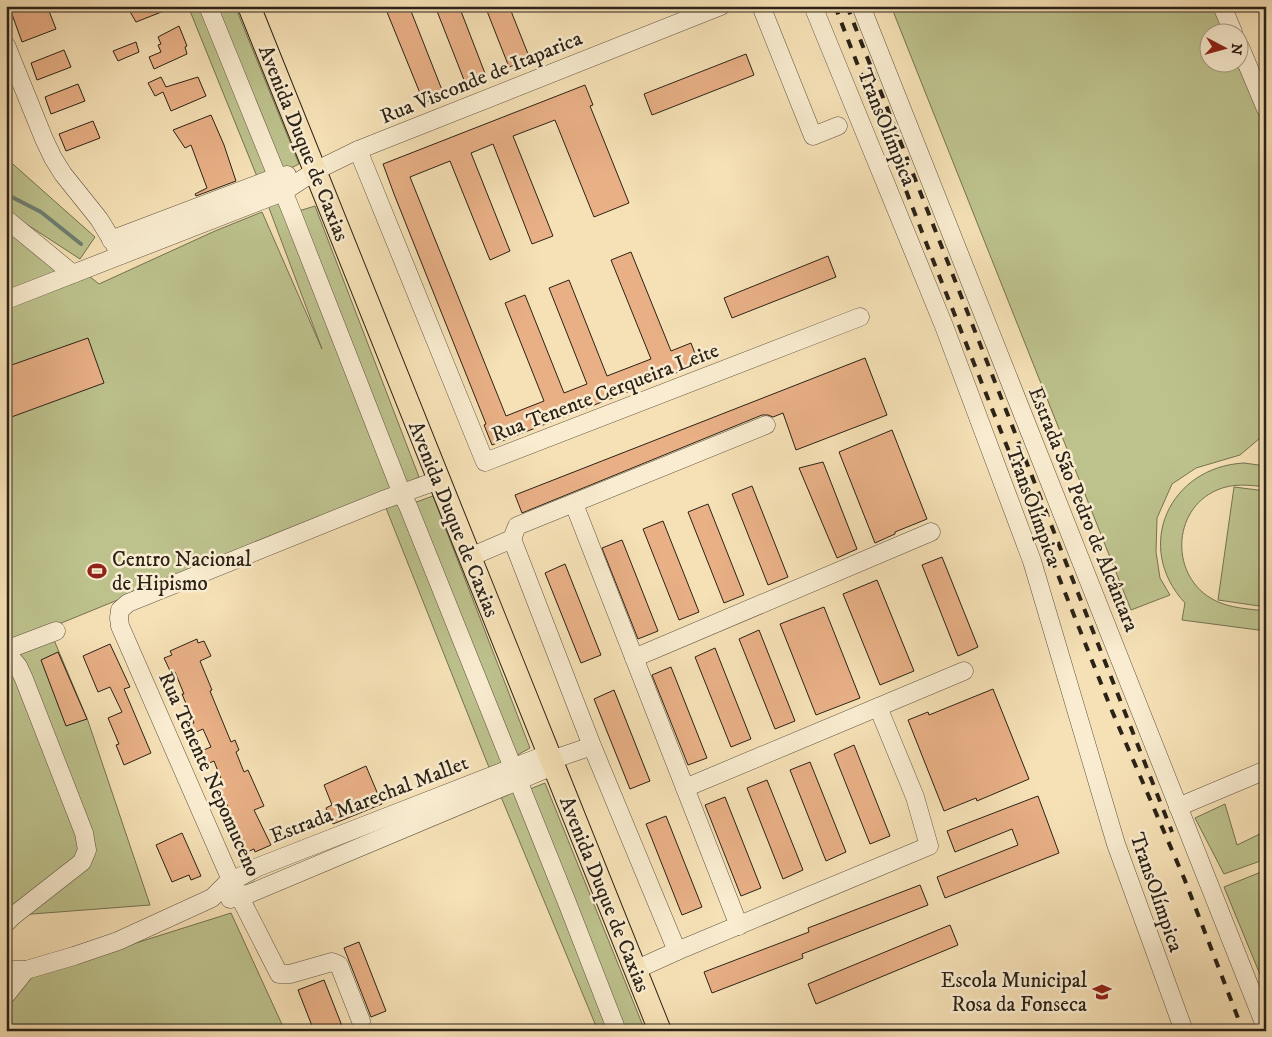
<svg xmlns="http://www.w3.org/2000/svg" width="1272" height="1037" font-family="'IM FELL DW Pica',serif">
  <style>
    .green { fill: #bdc28d; stroke: #747252 }
    .lines { fill: none; stroke-linecap: round; stroke-linejoin: round }
    .stream { stroke: #6f7f74; stroke-width: 4 }
    .building { fill: #e9b086; stroke: #2b2218 }
    .minor-casing { stroke: #5e5240; stroke-width: 19 }
    .major-casing { stroke: #2b2218; stroke-width: 24 }
    .minor { stroke: #f9ecd0; stroke-width: 18 }
    .major { stroke: #f6e1b6; stroke-width: 22 }
    .rail { stroke: #2b2218; stroke-width: 4; stroke-dasharray: 9 9; stroke-linecap: butt }
    .labels { text-anchor: middle; stroke-width: 5; stroke-linejoin: round; paint-order: stroke }
    .street-label { font-size: 21px; fill: #2b2218; stroke: #f9ecd0 }
    .poi-label { font-size: 21px; fill: #2b2218; stroke: #f9ecd0; text-anchor: start }
  </style>
  <rect width="100%" height="100%" fill="#f6e1b6"/>
  <filter id="stains"><feTurbulence type="fractalNoise" baseFrequency=".004" numOctaves="4"/><feColorMatrix values="0 0 0 0 .2 0 0 0 0 .09 0 0 0 0 .02 0 0 0 .5 -.17"/></filter>
  <radialGradient id="worn" r=".72"><stop offset=".6" stop-color="#630" stop-opacity="0"/><stop offset="1" stop-color="#630" stop-opacity=".3"/></radialGradient>
  <g class="green">
    <polygon points="188,6 208,6 292,213 315,206 419,477 402,486 408,505 433,496 530,748 512,758 525,791 545,783 645,1031 598,1031 492,775 380,493 49,628 88,721 150,905 6,916 6,158 95,237 80,259 17,218 99,284 215,231 262,212 322,349 260,184"/>
    <polygon points="215,6 235,6 299,164 283,172"/>
    <polygon points="891,6 1217,6 1228,32 1210,32 1210,62 1240,62 1266,114 1266,433 1240,455 1196,468 1172,484 1157,518 1156,552 1160,578 1170,595 1131,610"/>
    <path d="M1244 463 1266 466V487C1249 485 1233 483 1217 490 1171 510 1170 577 1214 600 1229 608 1249 609 1266 611V631L1182 620 1185 603C1133 547 1169 467 1244 463Z"/>
    <polygon points="1234,487 1266,491 1266,607 1218,600"/>
    <polygon points="1225,804 1237,845 1266,831 1266,859 1224,874 1195,818"/>
    <polygon points="1266,870 1266,989 1224,887"/>
    <polygon points="231,913 285,1031 6,1031 6,984"/>
  </g>
  <g class="lines">
    <polyline class="stream" points="6,194 41,212 81,244"/>
  </g>
  <g class="building">
    <polygon points="9,6 47,6 56,29 22,42"/>
    <polygon points="141,6 174,6 174,7 136,22 129,10"/>
    <polygon points="402,6 409,6 444,95 424,103 387,12"/>
    <polygon points="435,6 459,6 486,76 466,85"/>
    <polygon points="485,6 509,6 530,59 509,67"/>
    <polygon points="179,26 187,46 185,47 187,54 154,69 149,57 161,52 158,45 161,44 158,37"/>
    <polygon points="136,42 139,52 118,61 113,51"/>
    <polygon points="64,50 71,67 37,80 31,63"/>
    <polygon points="746,54 754,75 652,115 644,94"/>
    <polygon points="161,77 166,87 198,77 206,96 171,111 163,92 155,96 148,83"/>
    <polygon points="78,84 85,101 51,114 45,97"/>
    <polygon points="585,85 593,105 590,106 629,203 594,217 555,120 513,136 553,236 532,244 493,144 471,153 510,251 490,260 450,161 410,177 506,416 544,401 505,303 525,295 564,393 587,384 549,288 569,280 607,376 651,359 611,260 631,252 671,351 691,343 699,364 492,445 484,425 486,424 394,194 383,164"/>
    <polygon points="211,115 224,145 236,181 196,196 195,194 207,188 191,145 185,148 173,130"/>
    <polygon points="93,121 100,138 66,151 59,134"/>
    <polygon points="828,256 836,277 732,318 724,298"/>
    <polygon points="88,338 104,383 6,419 6,367"/>
    <polygon points="865,358 887,415 796,450 783,413 773,417 768,415 762,415 522,513 515,495"/>
    <polygon points="892,430 927,519 895,532 895,534 875,543 839,452"/>
    <polygon points="823,462 857,549 837,558 799,468"/>
    <polygon points="752,486 788,577 768,585 732,494"/>
    <polygon points="708,504 744,595 724,603 688,512"/>
    <polygon points="663,521 699,612 679,620 643,529"/>
    <polygon points="622,540 658,631 638,639 602,548"/>
    <polygon points="942,557 978,647 958,656 922,565"/>
    <polygon points="565,564 601,655 581,663 545,573"/>
    <polygon points="877,580 914,671 880,685 843,594"/>
    <polygon points="824,607 860,698 816,715 780,624"/>
    <polygon points="759,630 795,721 775,729 739,639"/>
    <polygon points="197,639 198,643 204,641 211,656 200,661 212,690 210,691 231,742 235,740 239,750 236,752 244,772 248,770 264,806 254,810 271,845 255,852 254,849 247,852 222,793 220,793 215,781 221,779 214,761 207,764 201,751 211,747 203,729 194,733 191,724 194,723 182,694 184,694 175,672 171,673 164,658 172,655 170,651"/>
    <polygon points="110,644 130,687 124,689 151,753 124,765 116,745 119,744 108,718 122,712 110,687 98,692 83,656"/>
    <polygon points="715,648 751,739 731,747 695,657"/>
    <polygon points="58,652 87,719 66,726 41,660"/>
    <polygon points="671,667 707,758 688,765 652,675"/>
    <polygon points="993,689 1029,779 977,801 976,798 944,811 908,720 928,712 929,715"/>
    <polygon points="614,690 650,781 630,789 594,699"/>
    <polygon points="854,745 890,836 870,844 834,754"/>
    <polygon points="810,762 846,852 826,861 790,770"/>
    <polygon points="366,766 382,804 333,824 326,808 332,805 324,785"/>
    <polygon points="767,780 803,870 783,879 747,788"/>
    <polygon points="1038,796 1059,853 945,898 937,877 1018,845 1012,829 955,852 947,831"/>
    <polygon points="725,797 761,888 741,896 705,805"/>
    <polygon points="666,816 702,907 682,915 646,824"/>
    <polygon points="182,833 201,876 191,880 189,875 172,882 156,845"/>
    <polygon points="920,885 928,905 802,954 803,958 712,993 704,972 809,932 808,928"/>
    <polygon points="950,925 958,945 816,1004 808,984"/>
    <polygon points="359,942 386,1011 371,1017 344,948"/>
    <polygon points="324,980 344,1031 314,1031 298,990"/>
  </g>
  <g class="lines">
    <g class="minor-casing">
      <g id="minor">
        <polyline points="208,6 292,213 402,494 408,506 568,905 617,1031"/>
        <polyline points="761,6 813,136 838,126"/>
        <polyline points="813,6 944,326 1032,561 1116,844 1184,1031"/>
        <polyline points="861,6 1266,1028"/>
        <polyline points="1222,6 1233,32"/>
        <polyline points="6,45 44,139 53,158 63,174 99,219 121,255"/>
        <polyline points="1240,47 1266,109"/>
        <polyline points="358,150 485,462 860,317"/>
        <polyline points="6,219 73,274"/>
        <polyline points="111,240 277,177 287,175"/>
        <polyline points="6,300 283,192 315,171 358,150 721,6"/>
        <polyline points="574,504 739,926"/>
        <polyline points="512,539 517,526 766,425"/>
        <polyline points="470,557 512,539 592,746 677,951"/>
        <polyline points="6,650 56,631"/>
        <polyline points="6,652 18,666 24,679 84,833 87,850 82,862 13,916 6,923"/>
        <polyline points="634,658 931,532"/>
        <polyline points="551,760 592,746"/>
        <polyline points="685,788 964,671"/>
        <polyline points="1178,807 1266,770"/>
        <polyline points="230,899 251,893 553,766"/>
        <polyline points="6,970 26,970 74,956 118,941 212,898 225,885 258,867 548,754"/>
        <polyline points="635,970 677,951 929,846 915,797 878,707"/>
        <polyline points="6,995 26,970"/>
        <polyline points="361,1021 339,965 332,962 290,974 279,974 231,880 120,626 119,618 120,610 128,603 383,500 439,480"/>
      </g>
    </g>
    <g class="major-casing">
      <polyline id="major" points="249,6 660,1031"/>
    </g>
    <use href="#minor" class="minor"/>
    <use href="#major" class="major"/>
    <g class="rail">
      <polyline points="835,6 927,245 1112,711 1184,878 1243,1031"/>
      <polyline points="847,6 1172,832"/>
    </g>
  </g>
  <defs>
    <g id="stadium-bare" transform="scale(1.5)"><path d="M0-5a6.5 5 0 1 0 0 10a6.5 5 0 1 0 0-10ZM-3.5-1.8h7v3.6h-7Z" fill="#8f2418" stroke="#f9ecd0" stroke-width="2.5" paint-order="stroke"/></g>
    <g id="school-bare" transform="scale(1.5)"><path d="M0-5L7-2L0 1L-7-2ZM-4 1L0 2.5L4 1V4Q0 6-4 4Z" fill="#8f2418" stroke="#f9ecd0" stroke-width="2.5" paint-order="stroke"/></g>
  </defs>
  <g fill-rule="evenodd">
    <use href="#stadium-bare" x="97" y="571"/>
    <use href="#school-bare" x="1102" y="992"/>
  </g>
  <g class="labels">
    <g class="street-label">
      <text transform="translate(481 77) rotate(-22)" y="7">Rua Visconde de Itaparica</text>
      <text transform="translate(887 127) rotate(68)" y="7">TransOlímpica</text>
      <text transform="translate(304 143) rotate(68)" y="7">Avenida Duque de Caxias</text>
      <text transform="translate(605 392) rotate(-21)" y="7">Rua Tenente Cerqueira Leite</text>
      <text transform="translate(1034 506) rotate(70)" y="7">TransOlímpica</text>
      <text transform="translate(1084 509) rotate(68)" y="7">Estrada São Pedro de Alcântara</text>
      <text transform="translate(454 519) rotate(68)" y="7">Avenida Duque de Caxias</text>
      <text transform="translate(210 774) rotate(66)" y="7">Rua Tenente Nepomuceno</text>
      <text transform="translate(369 799) rotate(-21)" y="7">Estrada Marechal Mallet</text>
      <text transform="translate(1157 892) rotate(71)" y="7">TransOlímpica</text>
      <text transform="translate(605 894) rotate(68)" y="7">Avenida Duque de Caxias</text>
    </g>
    <g class="poi-label">
      <text x="112" y="566">Centro Nacional<tspan x="112" dy="24">de Hipismo</tspan></text>
      <text x="1087" y="987" text-anchor="end">Escola Municipal<tspan x="1087" dy="24">Rosa da Fonseca</tspan></text>
    </g>
  </g>
  <rect width="1272" height="1037" fill="none" stroke="#f6e1b6" stroke-width="25"/>
  <rect x="8" y="8" width="1257" height="1022" fill="none" stroke="#2b2218" stroke-width="2.5"/>
  <rect x="12" y="12" width="1247" height="1012" fill="none" stroke="#2b2218"/>
  <g transform="translate(1224 48) rotate(96)"><circle r="24" fill="#f9ecd0" stroke="#a79b86"/>
  <path d="M0-4L9 19L0 12L-9 19Z" fill="#8f2418"/>
  <text y="-8" font-size="14" font-weight="bold" text-anchor="middle" fill="#2b2218">N</text>
  </g>
  <rect width="100%" height="100%" filter="url(#stains)"/>
  <rect width="100%" height="100%" fill="url(#worn)"/>
</svg>
